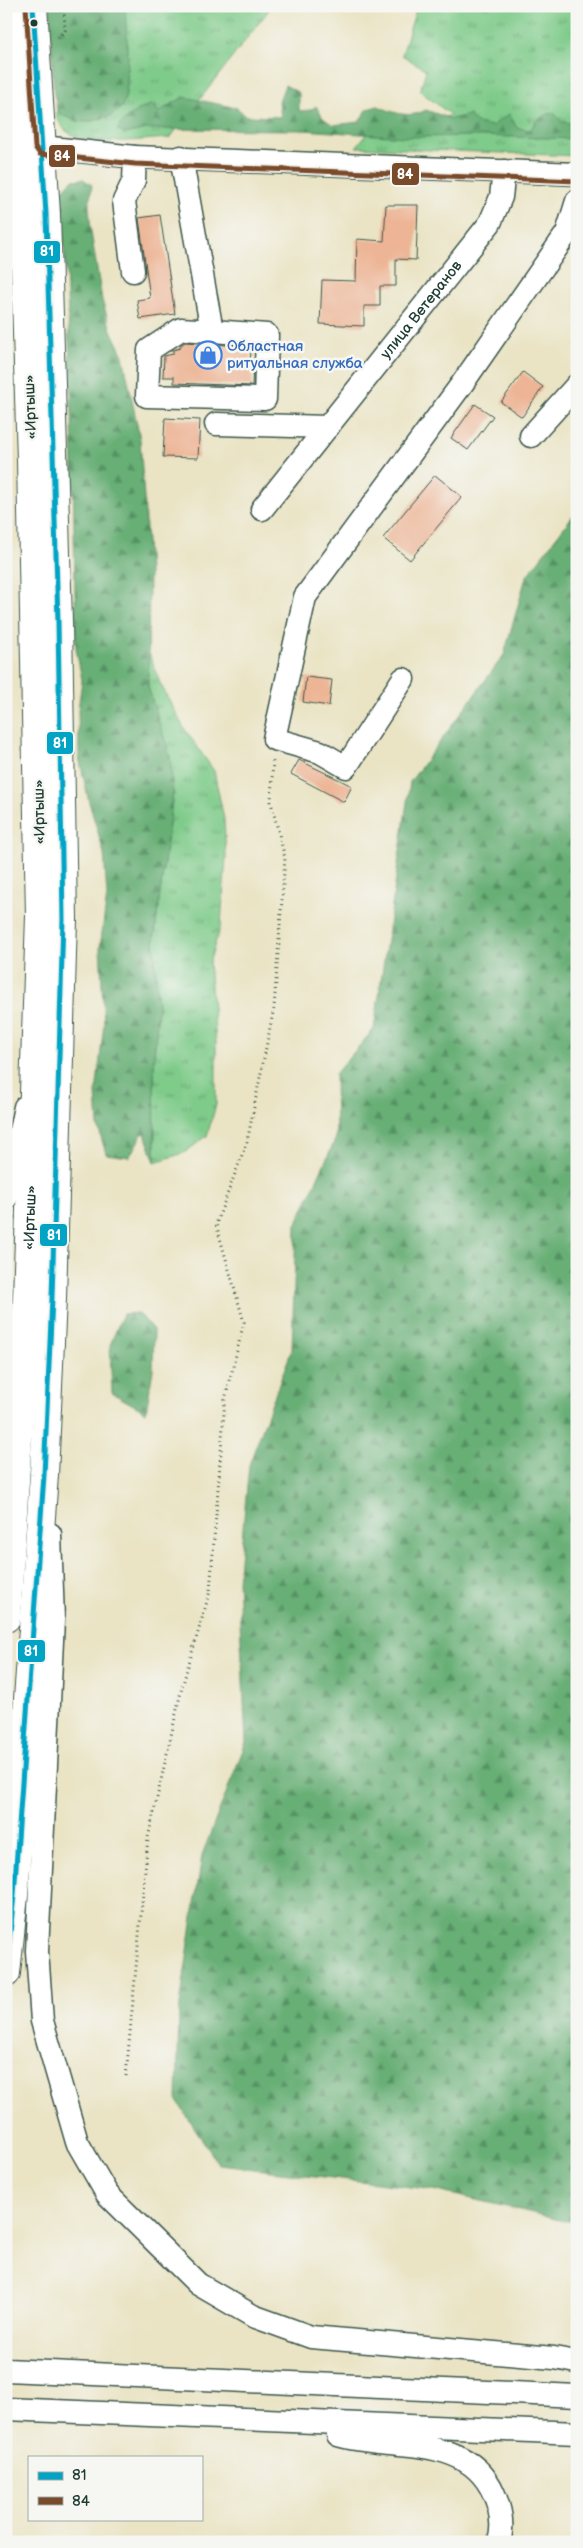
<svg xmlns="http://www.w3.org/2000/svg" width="583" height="2548" font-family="'Balsamiq Sans',sans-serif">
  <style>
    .grass { fill: url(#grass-tufts); stroke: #4f845f }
    .forest { fill: url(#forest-firs); stroke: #437655 }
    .building { fill: #edb596 }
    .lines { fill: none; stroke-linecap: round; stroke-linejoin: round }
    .minor-casing { stroke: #3d564a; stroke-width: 25 }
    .highway-casing { stroke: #3d564a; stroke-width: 30 }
    .path { stroke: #3d564a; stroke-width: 3; stroke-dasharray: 1 4; stroke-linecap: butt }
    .minor { stroke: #fff; stroke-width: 22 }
    .highway { stroke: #fff; stroke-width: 28 }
    .bus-1-casing { stroke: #f6f6f2; stroke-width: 9 }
    .bus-2-casing { stroke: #f6f6f2; stroke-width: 9 }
    .bus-1 { stroke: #02a4c6; stroke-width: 5 }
    .bus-2 { stroke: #7a4b2a; stroke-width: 5 }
    .bus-dot { fill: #1f3d34; stroke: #f6f6f2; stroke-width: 2 }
    .labels { text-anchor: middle; stroke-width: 5; stroke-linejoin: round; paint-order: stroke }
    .street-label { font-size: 15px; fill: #1f3d34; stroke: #f6f6f2 }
    .shop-label { font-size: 15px; fill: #366cbe; stroke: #f6f6f2; text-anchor: start }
    .line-badge { stroke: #f6f6f2; stroke-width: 2 }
    .badge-label { font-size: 14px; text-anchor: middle; font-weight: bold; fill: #fff }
  </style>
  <defs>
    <pattern id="grass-tufts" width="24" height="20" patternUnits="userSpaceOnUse" patternTransform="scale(1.25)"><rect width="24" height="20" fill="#7fcb8a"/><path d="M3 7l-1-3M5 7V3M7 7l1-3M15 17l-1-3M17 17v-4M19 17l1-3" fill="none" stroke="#67a672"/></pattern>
    <pattern id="forest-firs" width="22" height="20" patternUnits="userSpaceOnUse" patternTransform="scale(1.25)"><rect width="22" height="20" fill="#67af76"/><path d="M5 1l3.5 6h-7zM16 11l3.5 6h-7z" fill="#549062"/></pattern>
  </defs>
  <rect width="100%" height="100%" fill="#f6f6f2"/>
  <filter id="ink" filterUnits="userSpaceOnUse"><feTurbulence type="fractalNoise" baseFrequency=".02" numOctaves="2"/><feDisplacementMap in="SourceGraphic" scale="10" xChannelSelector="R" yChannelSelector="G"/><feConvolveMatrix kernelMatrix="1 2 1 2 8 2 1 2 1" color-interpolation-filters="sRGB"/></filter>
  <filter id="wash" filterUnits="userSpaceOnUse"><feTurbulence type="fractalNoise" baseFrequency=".0096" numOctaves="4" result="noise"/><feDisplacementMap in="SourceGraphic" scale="20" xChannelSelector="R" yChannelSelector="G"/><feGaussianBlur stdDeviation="1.12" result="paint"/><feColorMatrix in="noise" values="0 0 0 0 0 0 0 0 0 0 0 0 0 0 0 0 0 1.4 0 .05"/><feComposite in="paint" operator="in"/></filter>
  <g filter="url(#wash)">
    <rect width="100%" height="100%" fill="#eae4c5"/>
    <g class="grass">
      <path d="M52 6H272L170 138C143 139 89 148 66 131 63 128 60 122 57 119Z"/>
      <polygon points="417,6 577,6 577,156 356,147 382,115 433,121 451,115 420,91 426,70 402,55"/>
      <polygon points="149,653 160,683 184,728 214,771 224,819 226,857 221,925 209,963 216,1043 216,1105 207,1136 184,1153 155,1162 154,1055 158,1009 154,940 173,793 148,687"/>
    </g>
    <g class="forest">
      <path d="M50 6H125C126 27 132 91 122 106 116 115 108 117 99 119 82 125 73 121 59 113L54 94Z"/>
      <path d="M285 85 299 93V111L311 110 316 106 323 118 333 125 359 122 367 109 378 106C394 113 410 119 426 110L451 119 469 115 477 123 492 126 509 114 517 128 530 130 538 119 553 112 562 122 577 124V139L481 136 405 137 303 130 147 129 125 134 117 130C124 117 139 108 154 104L158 112 184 97 237 108 246 116 281 117 279 101Z"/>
      <polygon points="83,179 92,185 89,207 91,232 102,300 111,330 123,356 140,439 149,571 148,687 170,756 173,793 154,940 158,1009 154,1055 155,1162 144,1131 129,1157 106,1154 98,1126 96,1093 104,1024 100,947 107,896 104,853 89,802 79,757 78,710 82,680 76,649 72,413 66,269 61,204 62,191 72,180"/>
      <polygon points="577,510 577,2223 428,2189 219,2165 177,2101 179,2012 202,1855 246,1742 238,1581 249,1465 292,1349 296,1225 336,1138 335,1074 374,1029 410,782 504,655 526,577"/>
      <polygon points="139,1313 154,1331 153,1370 146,1412 112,1393 110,1345 123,1314"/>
    </g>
    <g id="blocks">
      <g class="building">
        <polygon points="386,205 418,205 416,260 396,259 396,286 380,286 380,306 364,306 364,326 320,324 322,280 356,281 357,239 384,241"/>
        <polygon points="160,215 175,314 140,319 137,300 150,298 139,218"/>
        <polygon points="185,342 239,346 239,350 251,351 250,362 253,362 252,386 174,383 174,377 163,377 164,356 173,354 173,350 180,348 181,345"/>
        <polygon points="523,372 543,387 522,417 501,402"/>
        <polygon points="475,404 493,416 468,450 451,438"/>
        <polygon points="165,418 200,420 198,458 163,457"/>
        <polygon points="435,475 462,497 410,560 383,538"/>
        <polygon points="306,677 332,680 329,706 303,702"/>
        <polygon points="299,760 352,786 344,802 291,774"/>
      </g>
    </g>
  </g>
  <g filter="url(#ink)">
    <use href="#blocks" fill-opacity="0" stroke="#3d564a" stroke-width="1"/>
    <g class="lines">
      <g class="minor-casing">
        <g id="minor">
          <polyline points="6,137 42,147 135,157 577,174"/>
          <polyline points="181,157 212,331 181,329 149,350 147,396 265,399 267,335 212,331"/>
          <polyline points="133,271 124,201 134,180 135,157"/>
          <polyline points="216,424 328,427"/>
          <polyline points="531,436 577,385"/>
          <path id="s1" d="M262 509 490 223 501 197 504 171"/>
          <polyline points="403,679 346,767 320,752 274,739 305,597 462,384 567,233 577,201"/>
          <polyline points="6,1198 25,1107"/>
          <polyline points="50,1534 53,1620 37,1951 42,2021 77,2142 107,2194 198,2284 253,2316 311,2337 554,2358 577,2362"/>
          <polyline points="6,2370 577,2396"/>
          <polyline points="6,2409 577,2433"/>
          <path d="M338 2435C389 2451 468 2432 494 2494 501 2510 504 2525 499 2542"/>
        </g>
      </g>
      <g class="highway-casing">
        <g id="highway">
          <path id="s2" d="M6 1618 27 1298 40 916 31 460 21 139 13 6"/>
          <polyline points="6,1973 14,1895 44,1475 52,1298 63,919 58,622 46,214 33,6"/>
        </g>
      </g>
      <g class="path">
        <polyline points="58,38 65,30 64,9"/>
        <polyline points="126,2076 148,1838 182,1687 210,1591 225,1400 244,1322 216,1224 247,1142 274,1008 285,858 271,802 273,758"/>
      </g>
      <use href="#minor" class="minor"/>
      <use href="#highway" class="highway"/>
      <g class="bus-1-casing">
        <polyline id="bus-1" points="6,1971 14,1895 44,1475 52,1298 63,919 58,622 46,214 33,6"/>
      </g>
      <g class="bus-2-casing">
        <polyline id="bus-2" points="26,6 35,147 40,154 135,164 577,181"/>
      </g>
      <use href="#bus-1" class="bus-1"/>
      <use href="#bus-2" class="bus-2"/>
    </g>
  </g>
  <defs>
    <g id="shop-ring" transform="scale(1.4375)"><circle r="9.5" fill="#f6f6f2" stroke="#3f7fe0" stroke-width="1.5"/><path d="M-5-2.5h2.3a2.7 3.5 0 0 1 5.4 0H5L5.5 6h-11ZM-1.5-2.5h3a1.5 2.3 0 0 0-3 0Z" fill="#3f7fe0"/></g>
  </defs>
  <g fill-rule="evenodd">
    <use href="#shop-ring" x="208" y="355"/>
  </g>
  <circle class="bus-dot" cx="34" cy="23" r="4.5"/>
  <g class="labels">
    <g class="street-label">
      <text dy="5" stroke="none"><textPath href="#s1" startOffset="255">улица Ветеранов</textPath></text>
      <text transform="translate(30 407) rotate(-92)" y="5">«Иртыш»</text>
      <text transform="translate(39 812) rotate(-91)" y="5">«Иртыш»</text>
      <text dy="5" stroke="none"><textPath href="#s2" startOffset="401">«Иртыш»</textPath></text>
    </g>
    <g class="shop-label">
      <text x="227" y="351">Областная<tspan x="227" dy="17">ритуальная служба</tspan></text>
    </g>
  </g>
  <g class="line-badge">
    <rect x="48" y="144" width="28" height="24" rx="5" fill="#7a4b2a"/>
    <rect x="391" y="162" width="29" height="24" rx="5" fill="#7a4b2a"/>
    <rect x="33" y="240" width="28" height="24" rx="5" fill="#02a4c6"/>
    <rect x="46" y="731" width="28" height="24" rx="5" fill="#02a4c6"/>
    <rect x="39" y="1223" width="29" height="24" rx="5" fill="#02a4c6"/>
    <rect x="17" y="1639" width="29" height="24" rx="5" fill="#02a4c6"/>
  </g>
  <g class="badge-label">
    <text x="62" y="161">84</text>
    <text x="405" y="179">84</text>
    <text x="47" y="256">81</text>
    <text x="60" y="748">81</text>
    <text x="54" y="1240">81</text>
    <text x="31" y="1656">81</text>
  </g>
  <rect width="583" height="2548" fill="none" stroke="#f6f6f2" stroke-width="25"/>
  <rect x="28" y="2456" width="175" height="65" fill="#f6f6f2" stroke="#a0aca6"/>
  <rect x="38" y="2472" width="25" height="8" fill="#02a4c6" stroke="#a0aca6"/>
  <text x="72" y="2480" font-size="15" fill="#1f3d34">81</text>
  <rect x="38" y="2497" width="25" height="8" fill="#7a4b2a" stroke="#a0aca6"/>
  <text x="72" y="2506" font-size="15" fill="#1f3d34">84</text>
</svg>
